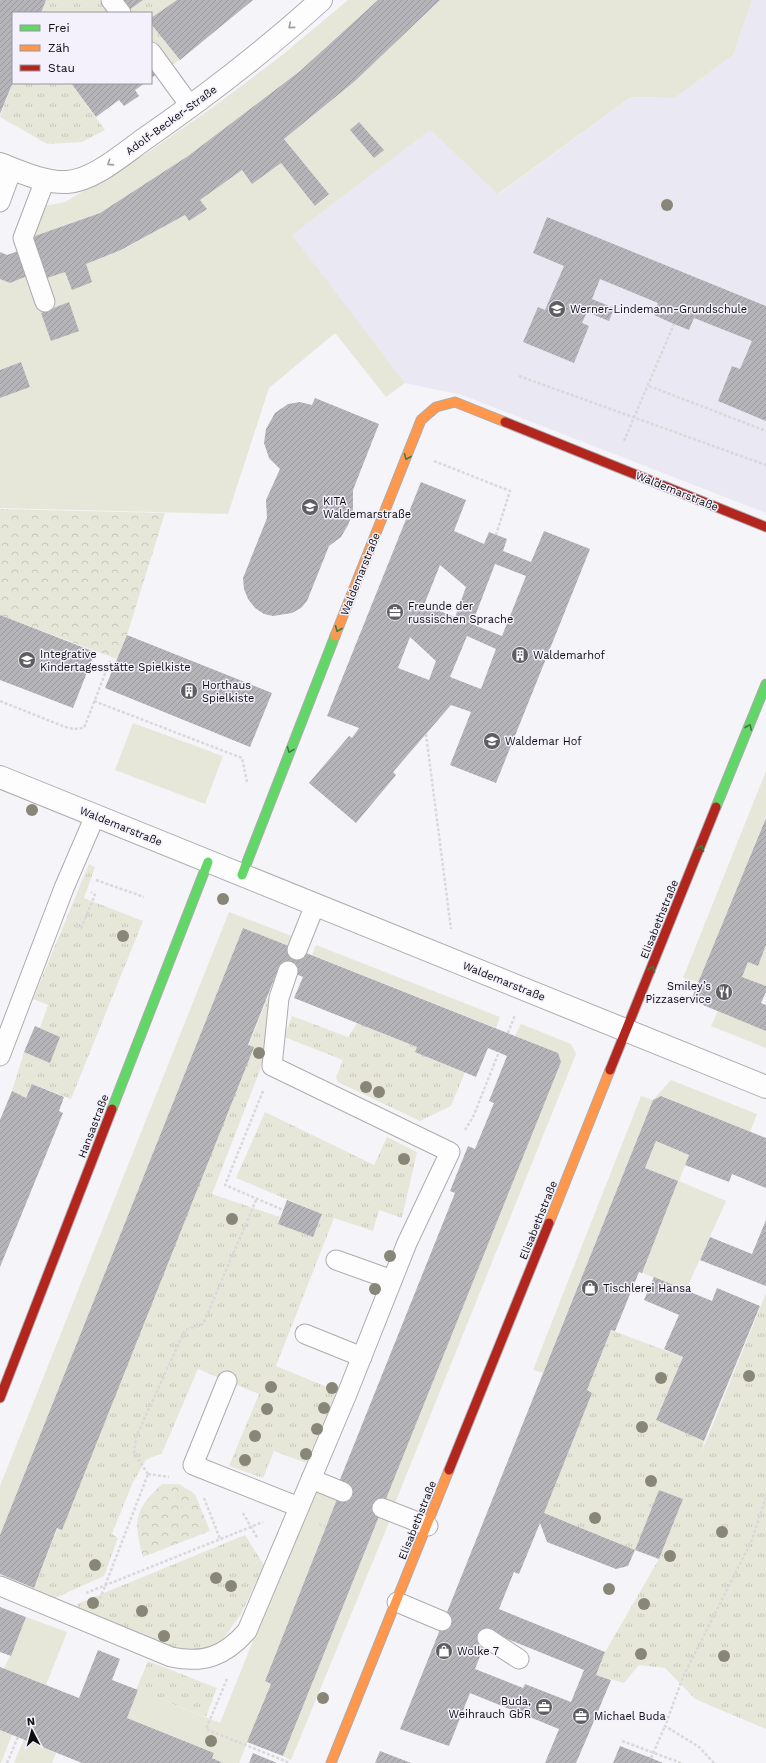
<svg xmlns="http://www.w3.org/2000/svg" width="766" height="1763" font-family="'Work Sans',sans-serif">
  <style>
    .built { fill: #eae8f3 }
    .grass { fill: url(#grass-tufts) }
    .park { fill: url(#park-crowns) }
    .garden { fill: #e7e7d9 }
    .building { fill: url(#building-hatch); fill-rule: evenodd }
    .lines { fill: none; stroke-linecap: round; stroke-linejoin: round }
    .lane-casing { stroke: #acabaf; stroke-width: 21 }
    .street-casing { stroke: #acabaf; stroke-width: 24 }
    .fast-casing { stroke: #acabaf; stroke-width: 11 }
    .slow-casing { stroke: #acabaf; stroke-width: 11 }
    .jam-casing { stroke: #acabaf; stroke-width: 11 }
    .path { stroke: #d9d9da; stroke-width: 2.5; stroke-dasharray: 3 2; stroke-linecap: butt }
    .lane { stroke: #fefdfe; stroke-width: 19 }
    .street { stroke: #fefdfe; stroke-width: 22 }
    .fast { stroke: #63d668; stroke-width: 9 }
    .slow { stroke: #ff974d; stroke-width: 9 }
    .jam { stroke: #b3261e; stroke-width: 9 }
    .tree { fill: #888777 }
    .oneway { stroke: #9e9d9e }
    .oneway2 { stroke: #3c7b40 }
    .labels { text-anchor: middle; stroke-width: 3; stroke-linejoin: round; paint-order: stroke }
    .street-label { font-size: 11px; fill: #0d0c0f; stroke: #f4f1fc }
    .poi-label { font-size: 11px; fill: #0d0c0f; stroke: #f4f1fc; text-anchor: start }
  </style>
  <defs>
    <pattern id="grass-tufts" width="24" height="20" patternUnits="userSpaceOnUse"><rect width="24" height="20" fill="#e7e7d9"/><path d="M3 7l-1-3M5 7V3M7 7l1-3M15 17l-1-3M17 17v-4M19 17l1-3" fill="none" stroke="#c5c5b9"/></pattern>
    <pattern id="park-crowns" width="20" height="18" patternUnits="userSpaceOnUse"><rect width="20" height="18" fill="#e7e7d9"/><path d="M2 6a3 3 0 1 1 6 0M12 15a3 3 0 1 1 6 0" fill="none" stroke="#c5c5b9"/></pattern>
    <pattern id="building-hatch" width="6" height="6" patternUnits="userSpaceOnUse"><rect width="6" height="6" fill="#b5b4b9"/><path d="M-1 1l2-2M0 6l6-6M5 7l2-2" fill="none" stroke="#9a9a9e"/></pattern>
  </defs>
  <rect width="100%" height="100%" fill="#f5f4f9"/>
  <polygon class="built" points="752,0 766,0 766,513 462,395 405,383 291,235 430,130 499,194 631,97 675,98 733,55"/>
  <g class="grass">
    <polygon points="46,0 177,0 151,18 151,13 41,13"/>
    <polygon points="151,24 180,60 159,73 151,62"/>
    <polygon points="13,82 71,83 105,130 82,142 47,144 0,117"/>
    <polygon points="89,864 95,867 84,898 143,921 71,1099 33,1084 26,1098 12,1091 24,1052 50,1062 60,1037 40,1028 48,1005 33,999"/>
    <polygon points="267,999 273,1000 267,1052 212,1194 280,1217 278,1224 313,1237 322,1214 236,1178 265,1112 374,1165 387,1137 417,1152 402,1218 379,1210 373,1231 334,1218 276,1366 337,1391 306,1463 274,1451 263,1478 229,1466 259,1394 198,1369 162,1453 146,1460 133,1482 112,1534 118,1538 104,1576 51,1600 34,1588"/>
    <polygon points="292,1016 348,1037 357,1023 417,1047 415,1052 465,1072 451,1106 420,1121 338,1082 336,1077 343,1060 284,1037"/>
    <polygon points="766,1293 766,1729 695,1699 665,1668 639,1665 624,1683 596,1675 605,1652 659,1559 683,1499 659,1490 635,1550 544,1513 592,1393 587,1390 611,1330 683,1357 656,1420 704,1441 702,1451"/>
    <polygon points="245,1535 264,1565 241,1614 221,1642 200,1650 177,1650 79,1609 77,1604"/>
    <polygon points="148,1661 217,1688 206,1717 136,1690"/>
  </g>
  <g class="park">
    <polygon points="0,509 165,513 127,635 117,659 0,615"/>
    <path d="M162 1484H179L195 1494 210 1531 143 1557C133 1521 134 1510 162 1484Z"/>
  </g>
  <g class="garden">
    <polygon points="348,0 378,0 300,71 188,156 100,213 32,237 44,206 65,202 150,151 216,105 281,56"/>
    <polygon points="440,0 752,0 733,55 675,98 631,97 498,194 430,130 292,235 405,383 386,397 335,333 269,388 228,514 0,508 0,398 30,387 21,362 0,370 0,279 10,283 27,276 47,278 122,250 185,215 189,221 206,209 200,200 242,170 281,163 316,206 329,194 284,139 355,81"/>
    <polygon points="133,723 223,756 205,804 115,770"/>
    <polygon points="766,771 766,817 699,982 683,978"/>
    <polygon points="229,912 292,936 288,946 243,928 0,1535 0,1486"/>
    <polygon points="316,945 500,1017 496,1028 312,955"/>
    <polygon points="766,946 766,986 742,977 748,962 758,966"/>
    <polygon points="718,1011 766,1031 766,1048 711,1026"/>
    <polygon points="521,1024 571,1044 576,1054 395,1503 385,1500 558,1053 515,1036"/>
    <polygon points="671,1080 757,1114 750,1132 662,1096 653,1100 543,1373 533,1370 641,1096 653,1100"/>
    <polygon points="656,1141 689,1155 679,1181 726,1201 686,1290 642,1273 678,1181 645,1168"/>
    <polygon points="314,1489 337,1499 265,1681 271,1684 239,1763 223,1763 212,1758 214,1753 127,1718 138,1690 220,1723"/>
    <polygon points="379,1516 390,1520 291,1760 283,1756"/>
    <polygon points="26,1617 67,1632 46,1685 4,1669"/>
    <polygon points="0,1730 12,1735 1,1763 0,1763"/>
    <polygon points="24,1739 56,1753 52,1763 14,1763"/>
  </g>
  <g class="building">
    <polygon points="0,0 46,0 41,13 13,13 13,82 0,114"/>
    <polygon points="122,0 143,0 129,10"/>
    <polygon points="177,0 253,0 180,60 151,24 151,18"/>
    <polygon points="378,0 440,0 355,81 284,139 329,194 315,206 281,163 252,184 242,170 200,200 207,209 189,221 185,215 121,250 86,264 92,282 72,290 65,272 47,278 32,237 100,213 188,156 300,71"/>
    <polygon points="151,62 159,73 151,78"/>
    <polygon points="71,83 145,83 135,90 139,96 124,106 119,100 96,117"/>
    <polygon points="359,122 384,150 374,158 350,130"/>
    <polygon points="547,217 766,306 766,421 718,401 732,366 740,369 752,341 694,318 689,330 674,324 654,315 658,303 600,279 592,299 614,308 609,321 587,312 582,323 589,326 574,363 523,342 538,307 545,310 564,266 533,253"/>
    <polygon points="18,251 27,276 10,283 0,279 0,252 7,255"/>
    <polygon points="69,302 79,331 51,341 41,313"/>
    <polygon points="21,362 30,387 0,398 0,370"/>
    <polygon points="315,398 379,424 353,490 353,512 348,525 341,537 329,546 307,601 301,608 292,613 273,616 264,614 255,608 248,599 244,589 243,578 267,518 266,500 280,469 269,458 264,443 266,429 275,413 288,404 300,402 312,405"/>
    <path d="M421 482 466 500 454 531 484 544 489 532 507 539 503 551 531 562 544 531 590 549 496 783 450 765 471 712 451 705 393 772 396 775 356 823 309 783 349 736 352 738 359 728 327 716ZM495 564 526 576 502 636 472 624ZM440 565 466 587 455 617 424 605ZM467 636 496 649 481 689 450 677ZM410 637 436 661 429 680 398 668Z"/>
    <polygon points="0,615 95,652 73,708 0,680"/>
    <polygon points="127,635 272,693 250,747 105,688"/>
    <polygon points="766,818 766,945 758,966 748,962 742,977 766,986 766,992 761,1003 766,1005 766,1031 691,1000"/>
    <polygon points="243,928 558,1053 561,1062 283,1756 247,1742 271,1684 265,1681 337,1499 339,1482 455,1193 450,1191 468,1146 475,1149 494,1103 489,1101 507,1056 488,1048 476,1077 415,1052 417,1047 294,998 303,977 279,967 248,1045 254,1047 62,1530 57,1528 34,1588 0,1574 0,1535"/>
    <polygon points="35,1026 60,1037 50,1063 24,1052"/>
    <polygon points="32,1084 64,1097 59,1111 63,1113 0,1267 0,1120 12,1091 26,1098"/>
    <path d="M661 1096 766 1138V1188L732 1174 729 1182 685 1165 689 1155 656 1141 645 1168 678 1181 642 1273 639 1272 615 1331 611 1330 587 1390 592 1393 544 1513 635 1550 628 1566 616 1569 547 1542 540 1523 519 1574 514 1572 499 1609 605 1652 596 1675 611 1680 586 1740 576 1763H545L559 1729 470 1693 449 1746 400 1729 653 1100ZM490 1632 584 1670 571 1702 525 1684 523 1688 475 1669Z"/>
    <polygon points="287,1200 322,1214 313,1237 278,1224"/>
    <polygon points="766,1220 766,1286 700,1260 710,1237 752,1254"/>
    <polygon points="654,1277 712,1301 717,1288 760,1306 704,1441 656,1420 683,1357 664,1349 679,1315 644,1300"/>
    <polygon points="659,1490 683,1499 659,1559 635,1550"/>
    <polygon points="0,1607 26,1617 11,1656 0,1652"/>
    <polygon points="98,1650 120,1659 112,1680 138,1690 127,1718 214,1753 212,1758 223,1763 82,1763 0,1730 0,1667 79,1698"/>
    <polygon points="620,1746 651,1758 663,1763 613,1763"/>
    <polygon points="380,1751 411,1763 375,1763"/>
    <polygon points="253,1753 277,1763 249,1763"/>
  </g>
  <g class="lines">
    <g class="lane-casing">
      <g id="lane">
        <polyline points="111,0 121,13"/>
        <polyline points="151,52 191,107"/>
        <polyline points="45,180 23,238 45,302"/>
        <polyline points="0,202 12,169"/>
        <polyline points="297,950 315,905"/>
        <polyline points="0,1056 64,888 95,816"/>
        <polyline points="336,1260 392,1280"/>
        <polyline points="305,1334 362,1357"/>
        <polyline points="227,1381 193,1465 299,1507"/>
        <polyline points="311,1479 343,1492"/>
        <polyline points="382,1508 428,1526"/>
        <path d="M0 1586 171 1657C204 1664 225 1656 247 1631L347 1394 407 1243 450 1152 272 1066 279 998 288 971"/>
        <polyline points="397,1602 442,1621"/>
        <polyline points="487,1638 519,1659"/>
      </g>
    </g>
    <g class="street-casing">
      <g id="street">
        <path d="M0 164C21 172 44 183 67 182 92 181 122 155 143 140 205 97 265 51 321 0"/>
        <polyline points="0,777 766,1087"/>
      </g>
    </g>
    <g class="fast-casing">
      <g id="fast">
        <polyline points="716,807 766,684"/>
        <polyline points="242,875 335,636"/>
        <polyline points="112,1109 208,862"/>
      </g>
    </g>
    <g class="slow-casing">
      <g id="slow">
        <polyline points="335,636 421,420 436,407 455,402 505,422"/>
        <polyline points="549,1223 610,1070"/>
        <polyline points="331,1763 449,1470"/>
      </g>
    </g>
    <g class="jam-casing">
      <g id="jam">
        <polyline points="505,422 766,527"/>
        <polyline points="610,1070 716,807"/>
        <polyline points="0,1398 112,1109"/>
        <polyline points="449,1470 549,1223"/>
      </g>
    </g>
    <g class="path">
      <polyline points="519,376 766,465"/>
      <polyline points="649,386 766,431"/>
      <polyline points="624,441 674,324"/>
      <polyline points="434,461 510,491 496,535"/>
      <polyline points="0,701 65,727 74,729 84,728 110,661"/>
      <polyline points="94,701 242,758 247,782"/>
      <polyline points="426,734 451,929"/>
      <polyline points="96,880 144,897"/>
      <polyline points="76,926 81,928 95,895 91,892"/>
      <polyline points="508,1033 515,1015"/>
      <polyline points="263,1091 225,1185 283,1210"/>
      <polyline points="465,1130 473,1117 499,1052"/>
      <polyline points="148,1474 134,1453 136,1437 185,1330 203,1324 257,1198"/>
      <polyline points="148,1474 169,1477"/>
      <polyline points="204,1498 220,1539"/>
      <polyline points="243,1513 258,1539"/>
      <polyline points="319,1524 326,1527"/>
      <polyline points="86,1593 263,1522"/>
      <polyline points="100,1599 148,1474"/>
      <polyline points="227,1679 206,1729 290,1763"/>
      <polyline points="622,1741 681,1763"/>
      <polyline points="651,1758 665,1726"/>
      <polyline points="7,1763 18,1737"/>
      <polyline points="714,1763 699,1747 665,1726 683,1677 752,1540 766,1497"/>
    </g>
    <use href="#lane" class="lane"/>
    <use href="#street" class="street"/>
    <use href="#fast" class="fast"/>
    <use href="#slow" class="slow"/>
    <use href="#jam" class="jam"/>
  </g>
  <g class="tree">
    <circle cx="667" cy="205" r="6"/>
    <circle cx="32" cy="810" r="6"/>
    <circle cx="223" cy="899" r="6"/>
    <circle cx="123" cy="936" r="6"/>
    <circle cx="259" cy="1053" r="6"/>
    <circle cx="366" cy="1087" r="6"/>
    <circle cx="379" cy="1092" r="6"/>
    <circle cx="404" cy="1159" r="6"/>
    <circle cx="232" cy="1219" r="6"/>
    <circle cx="390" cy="1256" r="6"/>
    <circle cx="375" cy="1289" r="6"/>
    <circle cx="749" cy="1376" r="6"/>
    <circle cx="661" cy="1378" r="6"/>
    <circle cx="271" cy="1387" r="6"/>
    <circle cx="332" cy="1388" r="6"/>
    <circle cx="324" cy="1408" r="6"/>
    <circle cx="267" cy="1409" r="6"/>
    <circle cx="642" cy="1427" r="6"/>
    <circle cx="317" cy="1429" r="6"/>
    <circle cx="255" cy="1436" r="6"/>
    <circle cx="306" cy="1454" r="6"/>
    <circle cx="245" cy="1460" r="6"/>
    <circle cx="651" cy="1481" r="6"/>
    <circle cx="595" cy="1518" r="6"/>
    <circle cx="722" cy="1532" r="6"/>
    <circle cx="670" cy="1556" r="6"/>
    <circle cx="95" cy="1565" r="6"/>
    <circle cx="216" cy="1578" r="6"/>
    <circle cx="231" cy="1586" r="6"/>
    <circle cx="609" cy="1589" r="6"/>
    <circle cx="93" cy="1603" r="6"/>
    <circle cx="644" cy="1604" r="6"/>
    <circle cx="142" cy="1611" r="6"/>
    <circle cx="164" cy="1636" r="6"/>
    <circle cx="641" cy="1654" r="6"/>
    <circle cx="724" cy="1656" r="6"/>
    <circle cx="323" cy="1698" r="6"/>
    <circle cx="211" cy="1741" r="6"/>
  </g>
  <defs><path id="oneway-chevron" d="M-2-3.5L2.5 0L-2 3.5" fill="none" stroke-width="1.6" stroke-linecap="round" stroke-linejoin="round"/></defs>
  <g class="oneway">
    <use href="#oneway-chevron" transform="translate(291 26) rotate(140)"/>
    <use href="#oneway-chevron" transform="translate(110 163) rotate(147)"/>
  </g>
  <g class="oneway2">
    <use href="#oneway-chevron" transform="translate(407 457) rotate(112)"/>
    <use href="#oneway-chevron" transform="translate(338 629) rotate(112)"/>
    <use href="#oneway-chevron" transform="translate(749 727) rotate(-68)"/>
    <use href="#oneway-chevron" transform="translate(290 750) rotate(111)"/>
    <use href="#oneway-chevron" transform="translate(701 848) rotate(-68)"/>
    <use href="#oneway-chevron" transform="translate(652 969) rotate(-68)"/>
  </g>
  <defs>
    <g id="school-disc" transform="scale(0.9)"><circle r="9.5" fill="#5e5d61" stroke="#f4f1fc"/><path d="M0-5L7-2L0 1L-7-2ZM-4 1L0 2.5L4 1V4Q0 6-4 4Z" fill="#fff"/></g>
    <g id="office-disc" transform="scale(0.9)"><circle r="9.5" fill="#5e5d61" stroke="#f4f1fc"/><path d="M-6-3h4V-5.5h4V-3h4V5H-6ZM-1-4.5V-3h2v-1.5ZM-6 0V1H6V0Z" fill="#fff"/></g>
    <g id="building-disc" transform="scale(0.9)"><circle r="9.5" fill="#5e5d61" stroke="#f4f1fc"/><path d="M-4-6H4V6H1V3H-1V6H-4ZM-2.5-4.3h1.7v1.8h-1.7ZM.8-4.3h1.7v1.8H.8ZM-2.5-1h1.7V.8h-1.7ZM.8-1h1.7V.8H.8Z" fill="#fff"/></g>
    <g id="restaurant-disc" transform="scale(0.9)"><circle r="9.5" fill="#5e5d61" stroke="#f4f1fc"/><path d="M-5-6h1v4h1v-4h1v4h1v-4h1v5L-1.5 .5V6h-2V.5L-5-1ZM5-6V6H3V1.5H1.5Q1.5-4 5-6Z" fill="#fff"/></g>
    <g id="shop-disc" transform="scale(0.9)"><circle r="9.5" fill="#5e5d61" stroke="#f4f1fc"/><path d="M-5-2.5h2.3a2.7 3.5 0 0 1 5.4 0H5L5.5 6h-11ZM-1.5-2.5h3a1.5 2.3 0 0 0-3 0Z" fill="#fff"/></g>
  </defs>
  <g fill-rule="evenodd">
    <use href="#school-disc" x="557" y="309"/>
    <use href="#school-disc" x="310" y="507"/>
    <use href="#office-disc" x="395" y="612"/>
    <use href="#building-disc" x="520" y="655"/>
    <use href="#school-disc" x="27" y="660"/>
    <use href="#building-disc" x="189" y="691"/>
    <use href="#school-disc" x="492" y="741"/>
    <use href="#restaurant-disc" x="724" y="992"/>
    <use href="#shop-disc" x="590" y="1288"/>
    <use href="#shop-disc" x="444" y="1651"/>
    <use href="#office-disc" x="544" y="1707"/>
    <use href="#office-disc" x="581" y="1716"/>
  </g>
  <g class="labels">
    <g class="street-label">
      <text transform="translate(171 120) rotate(-36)" y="4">Adolf-Becker-Straße</text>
      <text transform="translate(677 491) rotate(22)" y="4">Waldemarstraße</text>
      <text transform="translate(360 574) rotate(-68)" y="4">Waldemarstraße</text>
      <text transform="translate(121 826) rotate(22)" y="4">Waldemarstraße</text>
      <text transform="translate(659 919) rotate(-68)" y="4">Elisabethstraße</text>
      <text transform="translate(504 981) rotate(22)" y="4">Waldemarstraße</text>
      <text transform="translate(93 1126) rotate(-69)" y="4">Hansastraße</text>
      <text transform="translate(538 1220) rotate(-68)" y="4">Elisabethstraße</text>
      <text transform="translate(417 1520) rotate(-68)" y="4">Elisabethstraße</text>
    </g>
    <g class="poi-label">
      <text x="570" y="313">Werner-Lindemann-Grundschule</text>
      <text x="323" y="505">KITA<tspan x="323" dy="13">Waldemarstraße</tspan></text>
      <text x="408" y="610">Freunde der<tspan x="408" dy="13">russischen Sprache</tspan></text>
      <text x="40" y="658">Integrative<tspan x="40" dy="13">Kindertagesstätte Spielkiste</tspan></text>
      <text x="533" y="659">Waldemarhof</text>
      <text x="202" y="689">Horthaus<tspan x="202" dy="13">Spielkiste</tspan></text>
      <text x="505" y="745">Waldemar Hof</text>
      <text x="711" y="990" text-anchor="end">Smiley’s<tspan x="711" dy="13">Pizzaservice</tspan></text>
      <text x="603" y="1292">Tischlerei Hansa</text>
      <text x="457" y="1655">Wolke 7</text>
      <text x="531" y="1705" text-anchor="end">Buda,<tspan x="531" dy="13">Weihrauch GbR</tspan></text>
      <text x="594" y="1720">Michael Buda</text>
    </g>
  </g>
  <rect x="12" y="12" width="140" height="72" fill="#f4f1fc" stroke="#98959d"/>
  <rect x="20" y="25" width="20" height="6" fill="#63d668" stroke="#98959d"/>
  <text x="48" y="32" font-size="12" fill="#0d0c0f">Frei</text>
  <rect x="20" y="45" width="20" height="6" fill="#ff974d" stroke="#98959d"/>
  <text x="48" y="52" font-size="12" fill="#0d0c0f">Zäh</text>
  <rect x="20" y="65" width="20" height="6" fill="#b3261e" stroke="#98959d"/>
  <text x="48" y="72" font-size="12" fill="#0d0c0f">Stau</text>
  <g transform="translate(32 1731) rotate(354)" stroke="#f4f1fc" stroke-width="3" paint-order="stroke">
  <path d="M0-3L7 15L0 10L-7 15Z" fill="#0d0c0f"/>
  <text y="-6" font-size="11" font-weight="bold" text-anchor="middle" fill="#0d0c0f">N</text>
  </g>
</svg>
